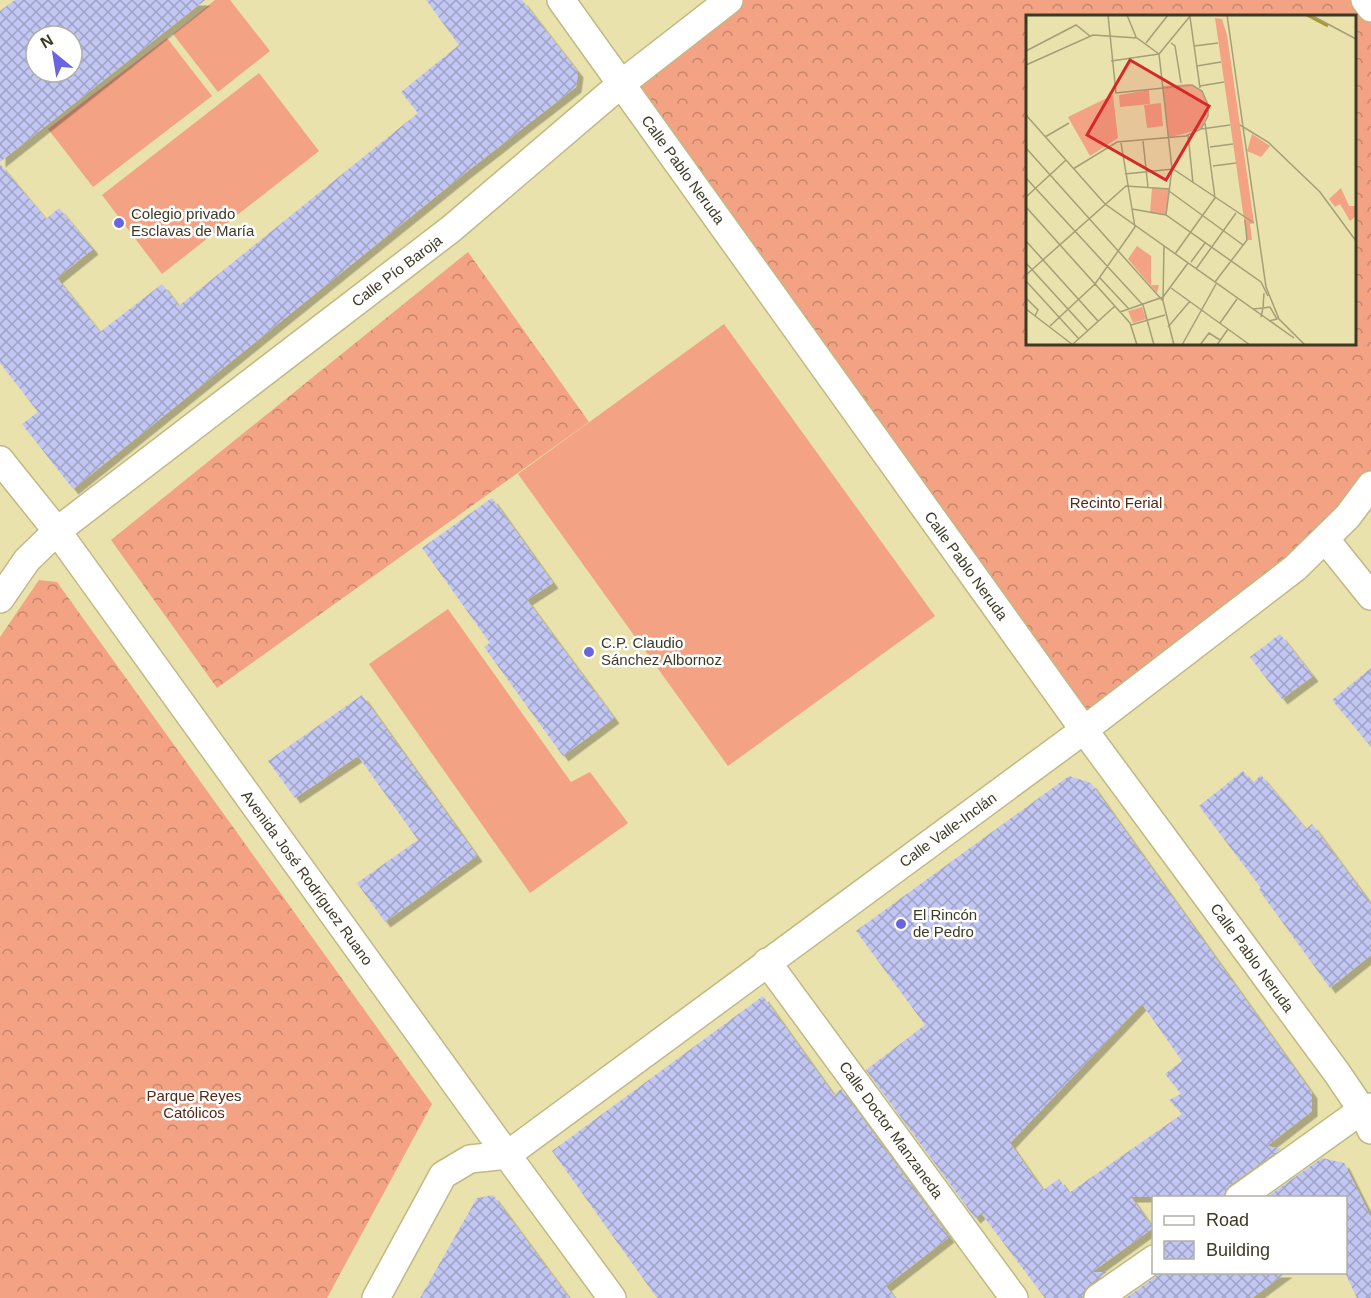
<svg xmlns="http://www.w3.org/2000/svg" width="1371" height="1298" font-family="Arial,sans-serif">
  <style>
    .forest { fill: url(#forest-crowns); fill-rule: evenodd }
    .garden { fill: #f3a283 }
    .building { fill: url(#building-cross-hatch); fill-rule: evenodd; filter: url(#shadow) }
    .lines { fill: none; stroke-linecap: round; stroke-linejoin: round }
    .street-casing { stroke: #c0b985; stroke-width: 30 }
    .street { stroke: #fff; stroke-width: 27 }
    .poi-dot { fill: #6a65df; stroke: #fff; stroke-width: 2 }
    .labels { text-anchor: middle; stroke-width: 5; stroke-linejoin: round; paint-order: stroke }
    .street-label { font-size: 15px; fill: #3d3a24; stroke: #fff }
    .poi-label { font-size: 15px; fill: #3d3a24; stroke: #fff; text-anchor: start }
    .park-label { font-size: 15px; fill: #552715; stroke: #fff }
    .inset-river { fill: none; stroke: #a8992e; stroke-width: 3 }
    .inset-road { fill: none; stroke: #a49f76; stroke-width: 1.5 }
    .view { fill: #d62828; fill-opacity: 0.15; stroke: #d62828; stroke-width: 3 }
    .inset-edge { fill: none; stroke: #3d3a24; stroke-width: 3 }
  </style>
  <defs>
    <pattern id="forest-crowns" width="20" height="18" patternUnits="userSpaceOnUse" patternTransform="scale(1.5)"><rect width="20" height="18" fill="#f3a283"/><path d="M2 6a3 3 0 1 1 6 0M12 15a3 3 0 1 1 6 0" fill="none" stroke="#c6856b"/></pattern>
    <pattern id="building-cross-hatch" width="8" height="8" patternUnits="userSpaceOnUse" patternTransform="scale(1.5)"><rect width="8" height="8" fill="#c2c6f3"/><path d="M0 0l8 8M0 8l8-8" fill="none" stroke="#9fa2c5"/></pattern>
    <filter id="shadow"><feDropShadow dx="5.5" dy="5.5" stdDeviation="0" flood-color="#0004"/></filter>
  </defs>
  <rect width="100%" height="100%" fill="#e9e2ac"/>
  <g class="forest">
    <path d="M729 0H1365L1371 8V485L1348 516 1084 730 621 84ZM1028 16H1354V344H1028Z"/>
    <polygon points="468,252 589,422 217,688 111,540"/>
    <polygon points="39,580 57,582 432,1104 327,1298 0,1298 0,637"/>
  </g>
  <g class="garden">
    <polygon points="215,0 230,0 270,51 218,92 173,34"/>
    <polygon points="167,38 212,96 93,187 48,129"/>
    <polygon points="259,73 319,151 162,274 102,195"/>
    <polygon points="724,324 935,616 728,766 518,474"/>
    <polygon points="448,609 571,782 590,772 628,823 530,893 369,664"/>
  </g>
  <g class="building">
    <path d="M15 0H205L0 162V11ZM36 36H72V72H36Z"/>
    <polygon points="426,0 522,0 578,72 576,87 465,173 73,489 22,424 38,412 0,363 0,164 46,219 59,208 93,249 57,278 100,332 162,284 179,306 418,113 401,92 459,45"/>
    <polygon points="492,498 553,583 527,600 614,718 563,756 484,647 490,643 422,548"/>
    <polygon points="1280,634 1313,676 1282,699 1250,657"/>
    <polygon points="1371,668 1371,747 1332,700"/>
    <polygon points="362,695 477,856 385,922 357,883 418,840 358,756 295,798 268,761"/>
    <polygon points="1243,771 1253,783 1261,775 1306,829 1312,824 1371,904 1371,955 1330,988 1259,890 1261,888 1199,806"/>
    <path d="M1069 776 1091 783 1312 1093V1111L1267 1146 1281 1149 1230 1185 1225 1191 1224 1197H1131L1153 1228 1092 1272H1107L1089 1285 1084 1291 1082 1298H1045L981 1213 975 1218 866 1070 925 1025 856 931ZM1142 1004 1182 1061 1165 1074 1181 1094 1169 1100 1182 1114 1069 1193 1059 1179 1043 1190 1010 1143Z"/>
    <polygon points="763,996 834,1095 841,1089 949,1237 886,1286 895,1298 657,1298 552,1151"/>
    <polygon points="1322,1158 1344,1163 1371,1217 1371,1298 1357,1298 1346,1275 1346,1197 1267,1197"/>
    <polygon points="493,1195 569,1298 420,1298 477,1198"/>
    <polygon points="1162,1272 1287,1272 1252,1298 1126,1298"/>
  </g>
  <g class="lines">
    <g class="street-casing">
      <g id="street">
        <polyline points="561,0 1084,730 1337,1073 1362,1110 1371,1130"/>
        <polyline points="1365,0 1371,8"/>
        <polyline points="0,460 57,531 507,1155 612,1298"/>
        <polyline points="1326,540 1371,596"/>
        <polyline points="0,599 27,560 57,531 451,229 621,84 729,0"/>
        <polyline points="767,962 1014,1298"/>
        <polyline points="507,1155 1084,730 1295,568 1348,516 1371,485"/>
        <polyline points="1239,1198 1362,1110 1371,1107"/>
        <polyline points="376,1298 443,1175 470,1159 507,1155"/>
        <polyline points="1098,1298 1154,1259"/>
      </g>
    </g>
    <use href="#street" class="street"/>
  </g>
  <g class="poi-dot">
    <circle cx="119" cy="223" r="6"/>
    <circle cx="589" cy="652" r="6"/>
    <circle cx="901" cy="924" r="6"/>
  </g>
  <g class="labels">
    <g class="street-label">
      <text transform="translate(683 170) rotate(54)" y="5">Calle Pablo Neruda</text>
      <text transform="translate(397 271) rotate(-37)" y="5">Calle Pío Baroja</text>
      <text transform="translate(966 566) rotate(54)" y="5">Calle Pablo Neruda</text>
      <text transform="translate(948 830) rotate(-36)" y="5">Calle Valle-Inclán</text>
      <text transform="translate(307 878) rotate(54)" y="5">Avenida José Rodríguez Ruano</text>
      <text transform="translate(1252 958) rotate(54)" y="5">Calle Pablo Neruda</text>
      <text transform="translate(891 1130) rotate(54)" y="5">Calle Doctor Manzaneda</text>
    </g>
    <g class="poi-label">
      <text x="131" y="219">Colegio privado<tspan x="131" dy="17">Esclavas de María</tspan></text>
      <text x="601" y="648">C.P. Claudio<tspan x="601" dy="17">Sánchez Albornoz</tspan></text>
      <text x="913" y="920">El Rincón<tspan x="913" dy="17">de Pedro</tspan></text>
    </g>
    <g class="park-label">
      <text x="1116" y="508">Recinto Ferial</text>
      <text x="194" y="1101">Parque Reyes<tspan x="194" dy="17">Católicos</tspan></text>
    </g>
  </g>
  <g transform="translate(1026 15)">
    <rect width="330" height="330" fill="#e9e2ac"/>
    <path d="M189 3 196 4 201 20 228 208 224 209 226 225H221ZM163 69 176 76 183 95 175 114 142 123 137 71ZM123 75 124 89 94 92 93 80ZM87 80 92 123 64 141 42 102ZM126 173 144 174 140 200 124 198ZM111 231 125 241V270H133L131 278 102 244ZM116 292 120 304 107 308 102 296Z" fill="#f3a283"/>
    <path d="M135 88 137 111 121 113 118 90ZM226 119 244 131 235 142 221 136ZM315 173 323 191H330V201L324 206 314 189 309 192 303 184Z" fill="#f3a283"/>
    <path class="inset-river" d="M281 0 302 11"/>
    <path class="inset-road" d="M82 0 90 78 166 70 176 76 182 90V101L175 114M101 0 110 22M201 0 240 272 253 304 279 330M285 0 330 24M164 2 174 73M120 28 142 0M145 28 149 31 155 68M168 31 192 28M0 36 50 10 64 21M133 39 146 154 140 200M133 39 165 0M85 46 133 39M0 50 67 20 111 23 133 39M171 51 195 47M174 71 198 67M0 100 79 189 268 323M214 110 242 127 294 177 330 226M162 120 167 168M19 122 43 108M117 126 122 172M95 128 109 212M184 132 207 129M0 133 137 286M187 151 210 148M47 154 91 127 160 121 175 114 204 110M99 159 147 154 228 208M0 163 117 290 128 330M143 176 217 230M0 182 40 145M0 192 104 308 111 330M106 194 140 200 235 267 242 281M0 226 72 306M138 231 137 286 148 330M149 239 189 183 179 108M165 247 179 228M0 248 62 316M170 254 210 198M0 260 100 171 144 174M74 263 103 294M0 266 53 324M189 267 221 225 219 205M145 273 224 330M0 283 12 295 9 301M0 294 47 330M227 294 237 293 238 278M94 297 137 282 162 248M235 302 237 293 244 292 251 304 243 306M194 308 211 284M105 310 139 300M24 311 69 269 109 212M142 312 164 286M47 329 89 291M156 330 190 269M174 330 183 318 194 325M191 330 202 314"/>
    <path class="view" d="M104 45 183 91 140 165 61 120Z"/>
    <rect width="330" height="330" class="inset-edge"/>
  </g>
  <rect x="1152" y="1196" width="195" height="78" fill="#ffffff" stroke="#b1b0a7" stroke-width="1.5"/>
  <rect x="1164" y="1216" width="30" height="9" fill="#ffffff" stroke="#b1b0a7" stroke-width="1.5"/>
  <text x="1206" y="1226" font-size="18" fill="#3d3a24">Road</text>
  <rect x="1164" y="1241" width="30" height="18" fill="url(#building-cross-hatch)" stroke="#b1b0a7" stroke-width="1.5"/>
  <text x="1206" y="1256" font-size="18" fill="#3d3a24">Building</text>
  <g transform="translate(54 54) rotate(330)"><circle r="28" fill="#ffffff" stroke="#b1b0a7" stroke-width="1.5"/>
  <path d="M0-4.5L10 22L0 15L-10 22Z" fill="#6a65df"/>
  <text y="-9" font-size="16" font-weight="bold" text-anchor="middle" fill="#3d3a24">N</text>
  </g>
</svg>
